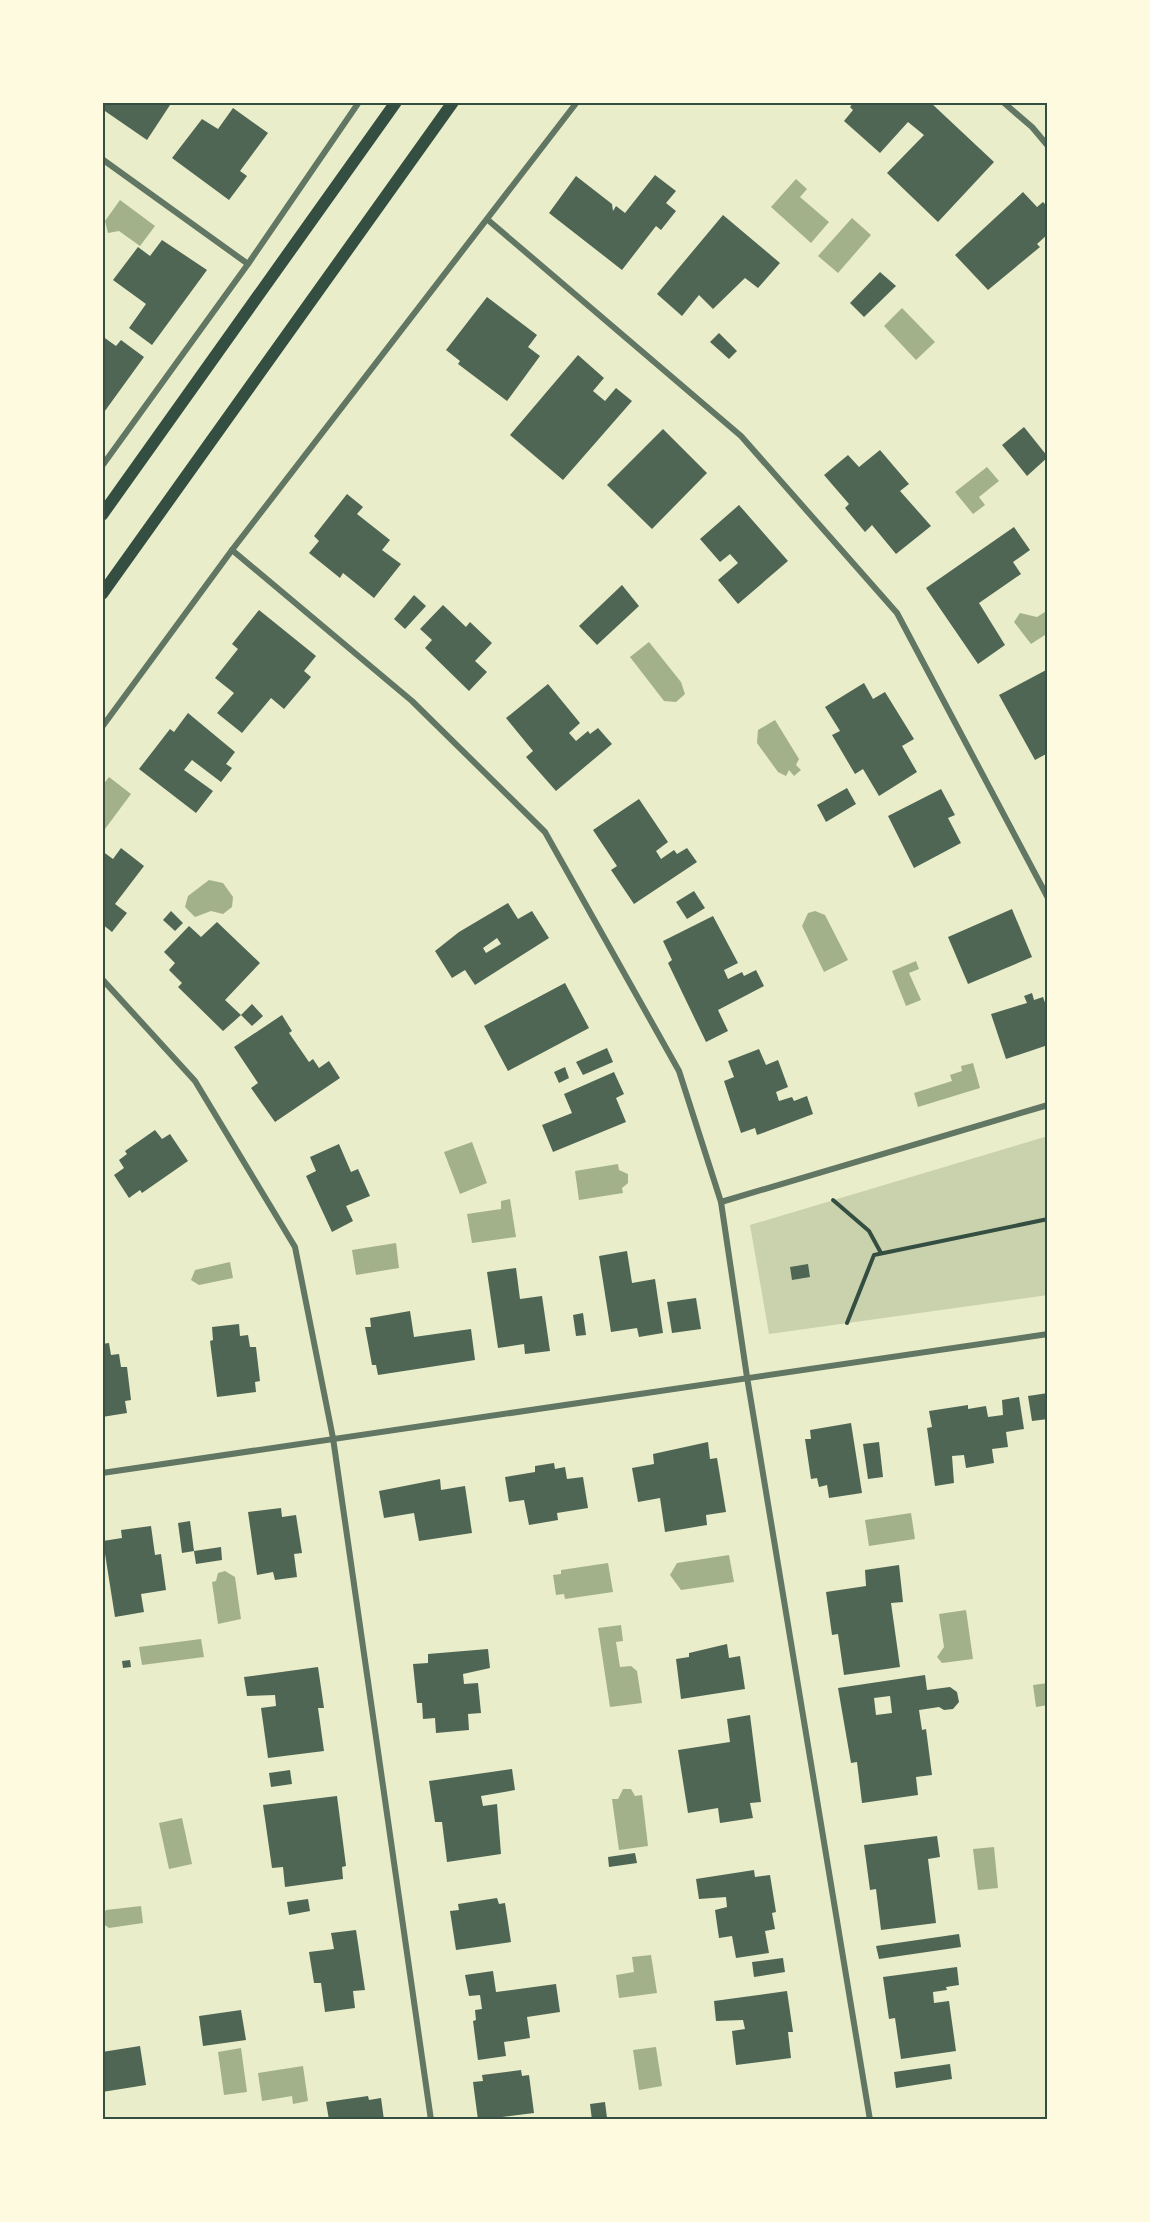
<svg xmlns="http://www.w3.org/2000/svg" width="1150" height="2222" font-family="'DejaVu Sans',sans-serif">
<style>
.green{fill:#cad2ad}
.water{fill:#a3b18a}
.building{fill:#4f6655;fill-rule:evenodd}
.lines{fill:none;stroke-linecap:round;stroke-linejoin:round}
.path{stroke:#344e41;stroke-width:4}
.minor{stroke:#617663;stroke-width:6}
.secondary{stroke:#344e41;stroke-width:12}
.neatline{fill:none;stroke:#344e41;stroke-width:2}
</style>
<rect width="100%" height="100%" fill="#e9edc9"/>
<path class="green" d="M1048,1136V1295L769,1334L750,1225Z"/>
<g class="water">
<path d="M796,179L807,189L800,197L829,222L811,243L771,207Z"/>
<path d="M120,200L155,226L140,246L119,231L108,233L105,221Z"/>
<path d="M852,218L871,235L838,273L818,256Z"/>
<path d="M902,308L935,342L916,360L884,326Z"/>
<path d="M987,467L999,481L979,497L985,505L973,514L955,492Z"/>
<path d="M1048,610V633L1031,644L1014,622L1020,613L1037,617Z"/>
<path d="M649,642L681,682L685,694L676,702L664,701L630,657Z"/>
<path d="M775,720L799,759L796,765L801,770L794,776L789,770L786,776L778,772L757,743L758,730Z"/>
<path d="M109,777L131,794L102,833V786Z"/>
<path d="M209,880L223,883L233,897L232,907L223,914L211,911L195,917L185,907L188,896Z"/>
<path d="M815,911L825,915L848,960L824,972L802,926L808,913Z"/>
<path d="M916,961L919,969L909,973L921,1000L906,1006L892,971Z"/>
<path d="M973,1063L980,1088L918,1107L914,1093L952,1081L950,1075L962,1071L961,1066Z"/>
<path d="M472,1142L487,1183L460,1194L444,1152Z"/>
<path d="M618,1164L619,1170L628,1174V1183L622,1188L623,1193L579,1200L575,1171Z"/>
<path d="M510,1199L516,1237L472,1243L467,1214L501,1209V1201Z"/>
<path d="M396,1243L399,1268L356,1275L352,1250Z"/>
<path d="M230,1262L233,1278L199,1285L191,1280L195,1270Z"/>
<path d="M911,1513L915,1539L869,1546L865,1520Z"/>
<path d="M729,1555L734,1582L681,1590L670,1575L677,1563Z"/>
<path d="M608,1563L613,1592L565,1599L564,1594L556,1595L553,1575L561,1574V1570Z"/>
<path d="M225,1571L235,1577L241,1619L218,1624L212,1582L216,1581L218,1573Z"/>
<path d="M966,1610L973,1659L942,1663L937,1657L944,1647L939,1614Z"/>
<path d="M621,1625L623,1641L616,1642L620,1667L631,1666L637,1671L642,1703L610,1707L598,1628Z"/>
<path d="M201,1639L204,1657L142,1665L139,1647Z"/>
<path d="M1048,1683V1705L1036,1707L1033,1685Z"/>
<path d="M623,1789H631L635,1796L642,1795L648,1846L619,1850L612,1799H618Z"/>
<path d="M182,1818L192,1864L169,1869L159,1823Z"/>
<path d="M994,1847L998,1888L978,1890L973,1849Z"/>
<path d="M141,1906L143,1923L109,1928L102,1923V1916L106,1910Z"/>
<path d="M651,1955L657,1993L619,1998L616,1975L634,1972L632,1957Z"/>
<path d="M656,2047L662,2086L639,2090L633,2050Z"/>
<path d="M241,2048L247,2092L224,2095L218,2052Z"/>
<path d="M303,2066L308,2101L293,2104L292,2096L262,2101L258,2073Z"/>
</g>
<g class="building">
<path d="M102,102H172L147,140L102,109Z"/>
<path d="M854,102H930L994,162L938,222L887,173L924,135L908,122L880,153L844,121L853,110L850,107Z"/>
<path d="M233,108L268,133L240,171L247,176L229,200L172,158L202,119L218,129Z"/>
<path d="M655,175L676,191L666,203L676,211L661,230L656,226L622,270L549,213L576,176L612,204L613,211L616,206L625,213Z"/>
<path d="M1023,192L1037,207L1043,202L1048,207V234L1037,244L1040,247L988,290L955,255Z"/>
<path d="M723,215L780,263L758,288L745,278L713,309L699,295L682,316L657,294Z"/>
<path d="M162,240L207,270L152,345L129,328L146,304L113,280L138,247L150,256Z"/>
<path d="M880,272L896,286L864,317L850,303Z"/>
<path d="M487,297L537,335L528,347L540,356L507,401L458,364L460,361L446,350Z"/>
<path d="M719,333L737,351L729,359L710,342Z"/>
<path d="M102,336L116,346L121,340L144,357L102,415Z"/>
<path d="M578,355L604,378L593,391L605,401L616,388L632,401L563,480L510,435Z"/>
<path d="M1024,427L1048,457L1027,476L1002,445Z"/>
<path d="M663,429L707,473L652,529L607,485Z"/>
<path d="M880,450L909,484L900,491L931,526L896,554L872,525L865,532L845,508L849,504L824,475L848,455L859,467Z"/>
<path d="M347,494L363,507L357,514L390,540L382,550L401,564L374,598L343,573L340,578L309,553L319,541L314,536Z"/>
<path d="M739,505L788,561L738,604L718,580L738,563L730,554L720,562L700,539Z"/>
<path d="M1014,527L1030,550L1013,562L1021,574L979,603L1005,645L978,664L926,588Z"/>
<path d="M622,585L639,606L597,645L579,626Z"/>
<path d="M414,595L426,606L405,629L394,619Z"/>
<path d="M443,605L466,627L470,622L492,643L475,661L487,672L469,691L425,648L432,640L420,629Z"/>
<path d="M259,610L316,656L304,671L311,677L284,709L271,698L242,733L217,713L234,693L215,678L238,649L232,644Z"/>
<path d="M1048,669V753L1035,760L999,695Z"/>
<path d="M864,683L873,699L885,692L914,739L902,746L917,772L879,796L863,769L855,774L832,735L840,731L825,707Z"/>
<path d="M548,684L580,723L569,733L576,741L588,731L590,734L598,728L612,744L556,791L526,757L533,751L506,718Z"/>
<path d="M188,713L235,752L226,764L232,768L221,782L192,760L184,770L213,791L196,813L139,769L170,729L174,732Z"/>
<path d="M847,788L856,804L826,822L817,805Z"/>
<path d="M941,789L955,815L948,818L961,843L914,868L888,816Z"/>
<path d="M639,799L668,842L656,851L661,859L674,850L677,854L687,848L697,862L634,904L611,870L617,866L593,830Z"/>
<path d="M121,848L144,866L115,904L127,913L112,932L102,924V851L113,859Z"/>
<path d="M694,891L705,908L687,919L676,902Z"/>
<path d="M508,903L518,919L532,911L549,938L475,985L465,970L452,978L435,951L459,932ZM497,938L501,944L486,953L483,948Z"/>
<path d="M1012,909L1032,957L968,984L948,937Z"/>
<path d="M171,911L183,923L175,931L163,920Z"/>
<path d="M713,916L738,963L724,970L728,979L742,972L744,976L756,970L764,986L718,1010L728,1031L706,1042L668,963L672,960L663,941Z"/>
<path d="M217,922L260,963L225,1000L241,1015L223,1031L178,987L182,983L169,970L175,963L164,952L189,926L201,937Z"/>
<path d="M565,983L589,1028L508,1071L484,1026Z"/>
<path d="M1032,993L1034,1000L1043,997L1048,1011V1045L1006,1059L991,1014L1027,1003L1024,996Z"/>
<path d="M252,1004L263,1016L252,1026L241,1015Z"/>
<path d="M282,1015L292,1031L289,1033L309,1062L313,1059L319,1068L329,1061L340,1078L275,1122L251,1088L258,1083L234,1047Z"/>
<path d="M607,1048L613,1062L583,1075L576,1062Z"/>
<path d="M759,1049L766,1065L778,1060L788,1087L776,1092L779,1101L792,1097L794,1101L807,1096L813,1114L757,1135L755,1128L741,1133L724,1081L734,1077L728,1061Z"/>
<path d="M565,1067L569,1078L559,1083L554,1072Z"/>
<path d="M614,1072L624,1094L616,1098L626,1122L553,1152L542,1125L572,1113L564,1094Z"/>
<path d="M155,1130L162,1139L170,1134L188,1161L142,1193L140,1190L129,1198L114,1175L124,1168L119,1160L127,1154L125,1151Z"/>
<path d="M339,1144L351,1172L358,1169L370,1196L346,1206L353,1221L332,1232L306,1176L316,1171L310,1157Z"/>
<path d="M627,1251L632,1283L655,1279L663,1333L639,1337L637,1328L611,1332L599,1256Z"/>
<path d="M808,1264L810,1277L792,1280L790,1267Z"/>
<path d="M516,1268L520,1299L542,1296L550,1351L525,1354L524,1344L498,1348L487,1272Z"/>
<path d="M696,1298L701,1329L672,1333L667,1302Z"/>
<path d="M410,1311L414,1337L471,1329L475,1360L378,1375L376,1365H372L365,1327H371L370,1318Z"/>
<path d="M583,1313L586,1335L576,1336L573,1315Z"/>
<path d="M239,1324L240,1336L248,1335L250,1347H256L260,1381L255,1382L256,1392L217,1397L210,1341L213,1340L212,1327Z"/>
<path d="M109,1343L111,1355L119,1354L121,1367H127L131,1400L125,1401L127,1413L102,1417V1344Z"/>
<path d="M1048,1393V1419L1032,1421L1028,1396Z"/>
<path d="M1019,1397L1024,1429L1006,1432L1008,1447L992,1449L994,1463L966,1468L964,1455L952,1456L954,1483L935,1486L927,1428L932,1427L929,1411L968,1405V1409L986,1406L988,1417L1003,1415L1002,1400Z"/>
<path d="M851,1423L862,1493L829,1498L827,1485L819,1487L817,1478L811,1479L805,1439H811L810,1430Z"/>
<path d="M708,1442L710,1459L717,1458L726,1512L706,1515L707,1525L665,1532L660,1498L638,1502L632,1468L654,1464L653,1454Z"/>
<path d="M879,1442L883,1477L868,1479L863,1444Z"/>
<path d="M554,1463L555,1469L565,1467L567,1479L583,1477L588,1508L557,1513L558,1520L529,1525L524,1500L509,1502L505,1477L535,1472V1466Z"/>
<path d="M440,1479L441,1490L465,1486L472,1533L419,1541L414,1513L384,1518L379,1491Z"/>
<path d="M281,1508L282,1517L296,1515L302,1553L294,1554L297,1577L275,1580L273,1572L257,1575L248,1512Z"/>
<path d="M190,1521L194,1551L182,1553L178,1523Z"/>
<path d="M151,1526L155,1555L161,1554L166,1590L141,1594L144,1612L115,1617L103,1541L122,1538L121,1530Z"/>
<path d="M221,1547L222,1560L196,1564L194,1551Z"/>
<path d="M899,1565L903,1602L891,1603L900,1667L844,1675L838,1634L832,1635L826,1592L866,1586L865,1570Z"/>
<path d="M727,1644L729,1658L740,1656L745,1689L681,1699L676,1659L689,1657V1653Z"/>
<path d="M488,1649L490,1668L463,1674L464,1684L478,1683L481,1713L468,1714L469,1730L436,1733L435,1718L423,1719L422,1703H417L413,1664L428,1663V1654Z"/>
<path d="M130,1660L131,1667L123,1668L122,1661Z"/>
<path d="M318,1667L324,1708H318L324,1751L268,1758L261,1708L276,1706L275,1695L247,1696L244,1677Z"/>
<path d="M925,1675L927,1690L950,1687L957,1692L959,1702L953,1709L944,1710L939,1707L919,1710L922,1730L926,1729L932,1775L916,1777L918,1795L862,1803L857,1762L851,1763L838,1688ZM890,1696L892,1713L876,1715L874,1698Z"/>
<path d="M750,1715L761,1802L750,1803L753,1818L720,1823L718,1808L688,1813L678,1750L730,1742L727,1719Z"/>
<path d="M512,1769L515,1790L481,1796L483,1806L497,1804L501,1854L447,1862L442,1822H435L429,1781Z"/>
<path d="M290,1770L292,1784L271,1787L269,1773Z"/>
<path d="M337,1796L346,1866L342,1867L343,1879L285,1887L283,1867L272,1868L263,1805Z"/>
<path d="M937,1836L940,1857L928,1859L936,1923L881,1930L876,1889L870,1890L864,1845Z"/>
<path d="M635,1853L637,1863L609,1867L608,1857Z"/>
<path d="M754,1870L755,1877L770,1875L776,1912L772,1913L775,1929L765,1931L769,1953L736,1958L732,1936L719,1938L715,1910L727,1907L726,1897L699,1899L696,1879Z"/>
<path d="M497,1898L499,1904L505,1903L511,1942L456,1950L450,1911L459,1910L458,1904Z"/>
<path d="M308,1899L310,1911L289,1915L287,1902Z"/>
<path d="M356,1930L365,1990L353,1991L355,2008L325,2012L321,1983H314L309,1952L334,1949L331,1933Z"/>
<path d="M959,1934L961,1947L879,1959L876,1946Z"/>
<path d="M783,1958L785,1972L754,1977L752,1962Z"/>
<path d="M957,1967L959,1985L946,1987L947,1990L933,1992L934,2003L949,2001L956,2051L901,2059L895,2018L889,2019L883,1977Z"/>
<path d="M493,1971L496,1992L556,1984L560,2012L527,2017L530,2038L504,2042L506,2056L478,2060L473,2021L476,2020L475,2010L482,2009L480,1995L469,1996L465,1975Z"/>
<path d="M787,1991L793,2032H788L791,2058L736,2065L732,2031L745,2029L743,2020L716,2021L714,2001Z"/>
<path d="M241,2010L246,2040L203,2046L199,2016Z"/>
<path d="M140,2046L146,2085L102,2092V2052Z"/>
<path d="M950,2064L952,2079L896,2088L894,2072Z"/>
<path d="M521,2070L522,2076L529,2075L534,2113L478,2120L473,2082L483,2081L482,2075Z"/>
<path d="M368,2096L369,2100L381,2098L384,2120H329L326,2102Z"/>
<path d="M605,2102L607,2118L592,2120L590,2104Z"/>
</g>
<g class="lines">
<g class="path">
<path d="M833,1200L869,1231L881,1253"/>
<path d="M847,1323L874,1255L1048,1219"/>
</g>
<g class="minor">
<path d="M1003,102L1032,127L1048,146"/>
<path d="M102,159L248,264"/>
<path d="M488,220L741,436L897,613L1048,898"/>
<path d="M102,466L248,264L359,102"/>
<path d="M232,550L412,701L545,832L679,1071L721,1202L747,1377L870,2120"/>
<path d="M102,727L232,550L577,102"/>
<path d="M102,979L195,1081L295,1247L333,1438L431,2120"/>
<path d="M721,1202L1048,1105"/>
<path d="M102,1473L1048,1334"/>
</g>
<g class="secondary">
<path d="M102,515L396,102"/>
<path d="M102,594L453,102"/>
</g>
</g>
<rect width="1150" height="2222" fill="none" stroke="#fefae0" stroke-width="207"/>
<rect x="104" y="104" width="942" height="2014" class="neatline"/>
</svg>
